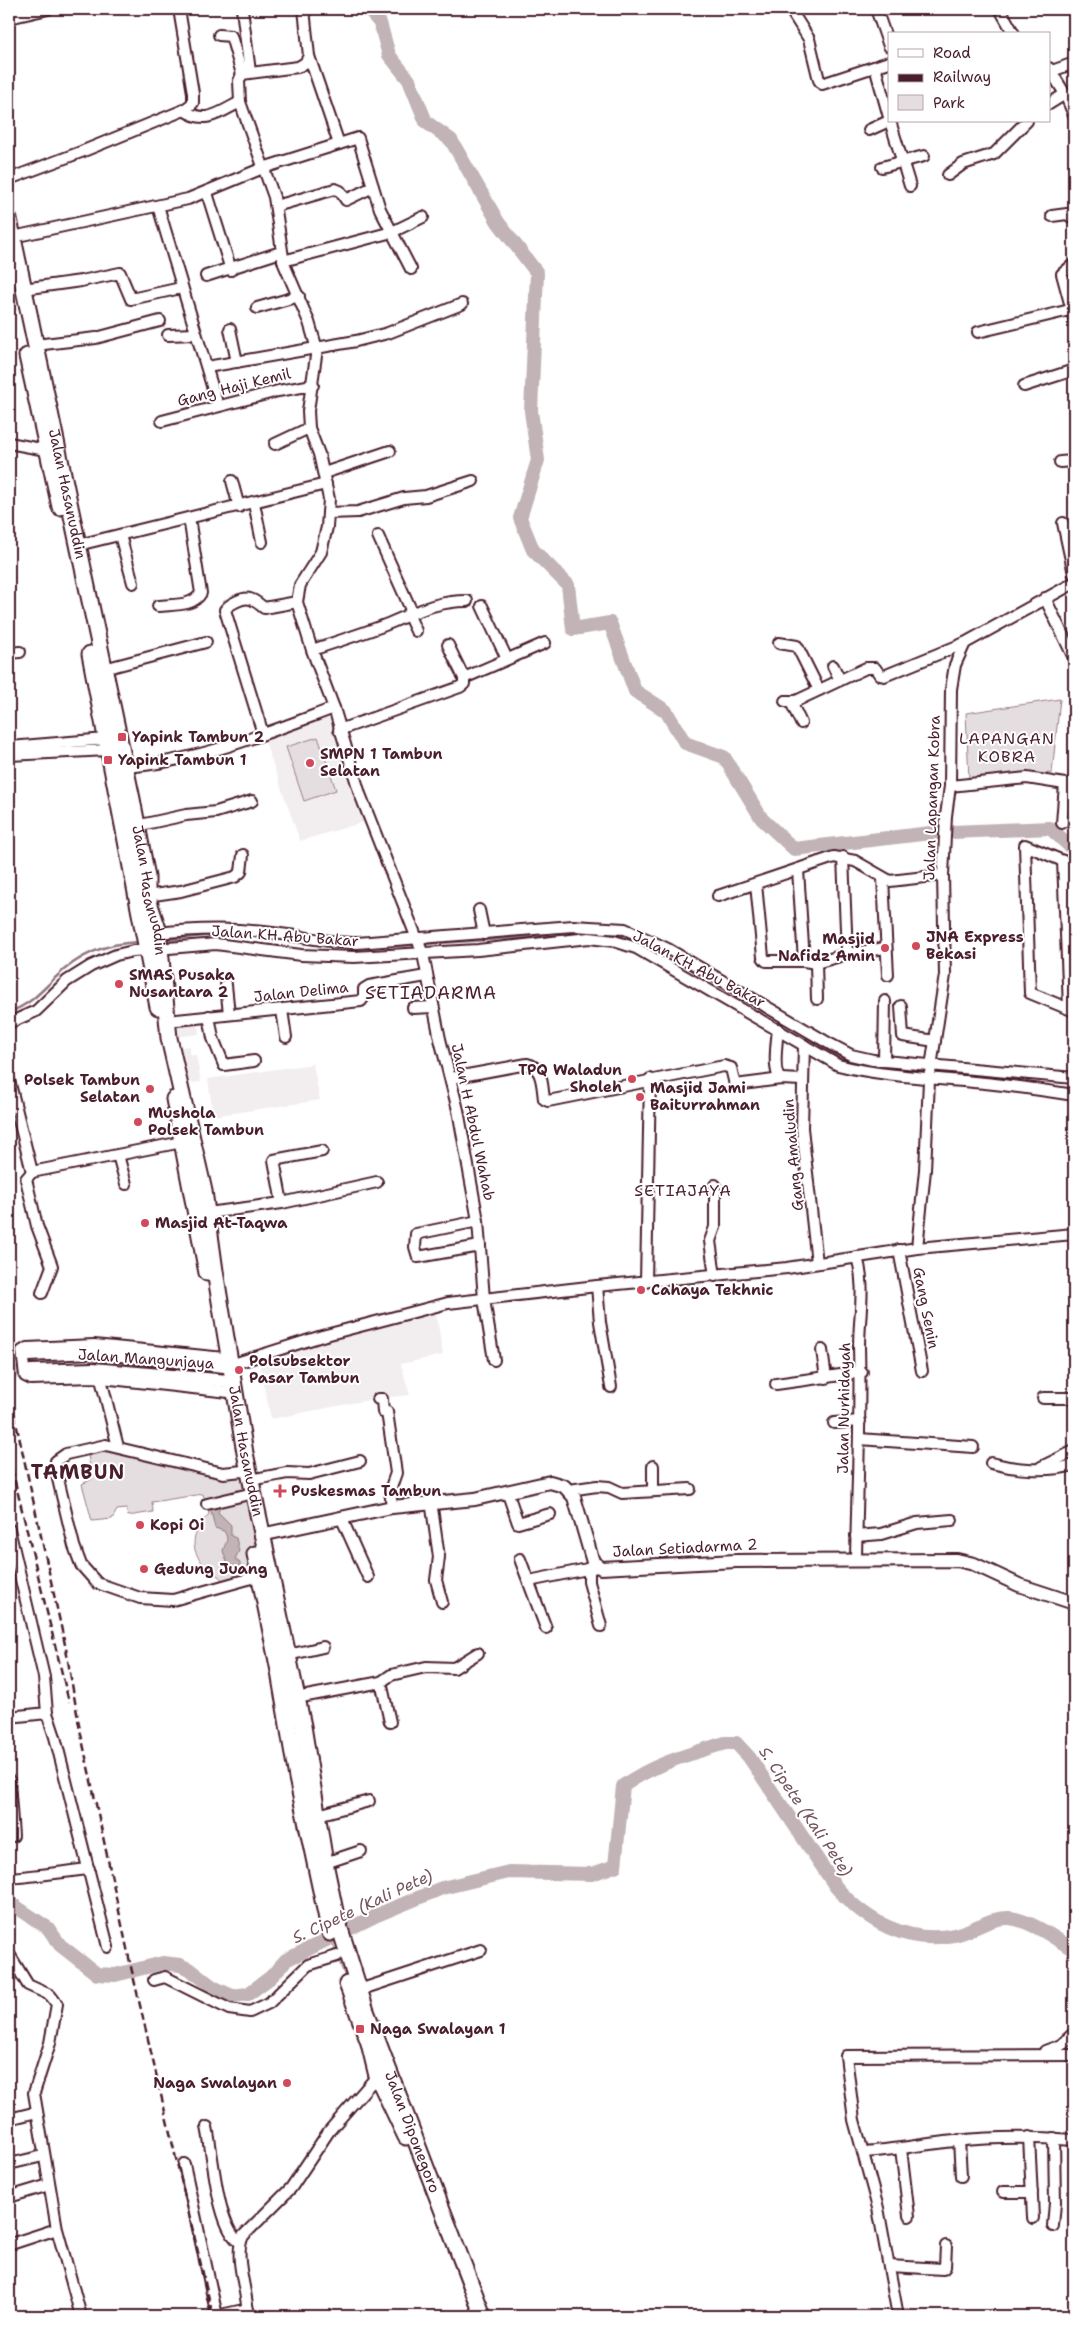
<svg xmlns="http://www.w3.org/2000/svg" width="1083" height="2325" font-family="'Shantell Sans',sans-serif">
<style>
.built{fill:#f2eeef}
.green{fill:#e5dee0;stroke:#987e86}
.water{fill:#c1b3b6;stroke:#91787e}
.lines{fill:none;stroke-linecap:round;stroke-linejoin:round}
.stream{stroke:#91787e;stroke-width:2.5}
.river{stroke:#c1b3b6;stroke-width:14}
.major-tunnel{stroke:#dbd2d5;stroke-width:12;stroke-dasharray:12 6;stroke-linecap:butt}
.minor-casing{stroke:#4a1f2b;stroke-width:14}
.major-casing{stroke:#4a1f2b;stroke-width:16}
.highway-casing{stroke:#4a1f2b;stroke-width:19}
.minor{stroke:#fff;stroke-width:10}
.major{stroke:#fff;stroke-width:12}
.highway{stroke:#fff;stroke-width:15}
.rail{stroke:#4a1f2b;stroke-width:2.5;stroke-dasharray:8 4;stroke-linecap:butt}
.poi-dot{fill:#d1495b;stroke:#fff;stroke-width:2}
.labels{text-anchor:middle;stroke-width:4;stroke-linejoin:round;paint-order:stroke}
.street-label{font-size:15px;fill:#4a1f2b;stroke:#fff}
.poi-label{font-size:15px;font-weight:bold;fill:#4a1f2b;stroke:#fff;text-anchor:start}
.neighbourhood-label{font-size:16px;letter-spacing:1px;fill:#4a1f2b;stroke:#fff}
.water-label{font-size:16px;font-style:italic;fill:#74535c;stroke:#fff}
.quarter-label{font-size:18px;letter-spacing:1px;fill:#4a1f2b;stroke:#fff}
.district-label{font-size:20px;font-weight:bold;letter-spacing:1px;fill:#4a1f2b;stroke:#fff}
</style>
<rect width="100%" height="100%" fill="#fff"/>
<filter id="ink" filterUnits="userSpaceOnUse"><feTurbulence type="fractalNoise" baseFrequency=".02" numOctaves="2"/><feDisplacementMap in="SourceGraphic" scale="10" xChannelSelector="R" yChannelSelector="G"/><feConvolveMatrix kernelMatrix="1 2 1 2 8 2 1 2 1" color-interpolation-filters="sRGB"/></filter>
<g filter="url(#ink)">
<g class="built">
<path d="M331,711L368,821L300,841L263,736Z"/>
<path d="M197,1018L199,1034L169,1038L167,1021Z"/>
<path d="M190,1046V1055H196L201,1082L181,1084L172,1048Z"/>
<path d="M313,1064L320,1100L213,1116L208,1079Z"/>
<path d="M435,1306L443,1355L401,1364L410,1395L373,1399L271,1419L258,1356Z"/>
</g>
<g class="green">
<path d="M1060,699L1052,773L969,780L966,713Z"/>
<path d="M318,737L336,790L304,801L286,747Z"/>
<path d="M200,1174L335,1909L483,2316H473L335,1951L326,1917L259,1576L226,1586C219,1573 216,1577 207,1568C187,1548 192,1533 209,1514L203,1494L152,1502L153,1512L128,1516L126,1509L117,1510L112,1519L92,1521L82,1484L92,1479L87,1448L93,1447L243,1471L224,1358L188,1175Z"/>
</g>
<path class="water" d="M213,1506L220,1508L218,1512L231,1525V1536L236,1538L239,1551L235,1559L240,1563V1566L235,1569L229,1568L223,1551C225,1542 230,1541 224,1531L215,1528L211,1511Z"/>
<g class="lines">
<g class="stream">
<path d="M597,934C643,935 694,970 733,993"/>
<path d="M167,940L212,935L263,937"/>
<path d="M288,940L345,947"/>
<path d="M422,944L582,934"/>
<path d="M377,946L417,945"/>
<path d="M761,1009L843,1059L863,1066"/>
<path d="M9,1012C29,1005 40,993 55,978C79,954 106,943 139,942"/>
<path d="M874,1067L925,1071"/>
</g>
<g class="river">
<path d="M368,9L380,23L389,55L409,80L426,122L451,140L498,222L537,273L531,411L538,460L520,518L533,550L568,585L573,629L610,623L635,691L666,711L685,743L724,757L762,819L794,849L939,832"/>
<path d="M952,832L1050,828L1074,850"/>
<path d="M9,1902L48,1928L60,1945L97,1974L115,1975L163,1963L180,1965L191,1970L213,1987L232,1996L248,1994L271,1977L286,1960L377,1915L442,1888L509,1872L592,1874L615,1866L623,1786C653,1764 690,1754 725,1743H736L749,1757L836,1887C865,1921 909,1945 954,1935C973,1932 989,1917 1009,1918C1031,1920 1056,1939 1074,1950"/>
</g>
<g class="major-tunnel">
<path d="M9,1356L28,1355"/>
<path d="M9,1373L31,1371"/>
</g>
<defs>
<g id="minor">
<path d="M179,9L193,93V103L184,110"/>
<path d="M242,9L250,72"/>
<path d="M304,9L309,56L305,63L298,67L242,74L239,81L240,102L274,197L284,264L309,322L317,349L308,411L309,428L319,454L329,499L327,527L321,552L300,585L297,602L312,650L334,708L360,794L423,954L440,1039L458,1110L478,1221L484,1299L494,1360"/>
<path d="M790,9L809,39L819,80L822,84L889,62"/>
<path d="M876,9L889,46"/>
<path d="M1000,9L1014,34"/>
<path d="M9,18L48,9"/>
<path d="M219,35L231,36L242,74"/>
<path d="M309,56L339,144"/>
<path d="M875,67L889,117"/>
<path d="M1049,68L1065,94L1074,115"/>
<path d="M1052,71L1074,63"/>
<path d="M1049,104L1065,94"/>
<path d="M890,121L910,186"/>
<path d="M869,130L889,121"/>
<path d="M882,167L924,156"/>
<path d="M948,175L963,164L994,154L1027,121"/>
<path d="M9,179L81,152L184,110C205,125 219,113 240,102"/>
<path d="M207,193L231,270"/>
<path d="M158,206L218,406"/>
<path d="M276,206L335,189L340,191L346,200L373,187"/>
<path d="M1052,216L1067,214L1074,219"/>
<path d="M13,237L188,199L263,168L358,138L380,209L411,269"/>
<path d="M283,261L392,232L423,217"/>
<path d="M1074,264L1062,274L1074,318"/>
<path d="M206,276L281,252"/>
<path d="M23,289L81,281L120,273L131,299L181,288"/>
<path d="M257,308L299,296"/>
<path d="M230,329L237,362"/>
<path d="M978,332L1070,310"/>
<path d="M168,335L195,334"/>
<path d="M35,345L96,338L160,321"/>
<path d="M207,367L356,341L388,333L462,304"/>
<path d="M1024,386L1074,370"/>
<path d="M162,421L278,391L313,385"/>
<path d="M9,443L46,450"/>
<path d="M275,444L309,428"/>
<path d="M1060,462L1074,461"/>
<path d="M324,473L390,451"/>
<path d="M232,481L239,507"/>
<path d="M254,503L262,542"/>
<path d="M328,513L358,512L404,498L426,496L473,481"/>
<path d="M1063,523L1074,574"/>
<path d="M120,535L133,583"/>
<path d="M378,536L412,612"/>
<path d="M78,545L326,484"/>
<path d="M1045,598L1074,658"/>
<path d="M158,606C173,604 193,607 201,593L189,518"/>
<path d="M482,606L507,659"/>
<path d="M408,614L416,631"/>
<path d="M779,643L797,646L819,690"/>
<path d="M312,650C336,642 361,634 385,625C415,613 434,601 467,601"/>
<path d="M9,653L20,652"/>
<path d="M833,666L840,680"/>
<path d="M104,669L206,642"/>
<path d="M464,678L545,643"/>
<path d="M785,701H796L866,668H875L880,675L884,676L965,643"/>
<path d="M791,702L801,723"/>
<path d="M339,730L460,687L464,684V678L448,645"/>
<path d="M263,734L225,610C229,604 243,597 250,599C255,600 260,605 264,608L297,602"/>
<path d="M10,747L106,739"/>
<path d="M9,755L108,750"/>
<path d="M125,767C197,762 267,733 334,708"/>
<path d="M950,786L1027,778L1065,784L1074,783"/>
<path d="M1062,823L1065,784"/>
<path d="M136,826L186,815L216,812L252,801"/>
<path d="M843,857L847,954"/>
<path d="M1063,861L1069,1008"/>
<path d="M798,870L804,961"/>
<path d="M1074,870L1063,861L1025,845L1030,993L1074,1011"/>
<path d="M883,878L888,975"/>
<path d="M756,884L763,957L766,961H804L816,963L847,954L885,948"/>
<path d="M147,896L181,891L235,877L241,872L243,855"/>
<path d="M718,896L834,857L855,861L890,881L943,875"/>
<path d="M479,910L484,934"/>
<path d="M158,933C199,928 239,928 281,934C307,937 331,943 357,943L573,926L625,929L668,949L830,1044L851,1055L873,1060L1074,1078"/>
<path d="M816,963L817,999"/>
<path d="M226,985L229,1014"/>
<path d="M901,1006L903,1036L935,1041"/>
<path d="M413,1008L433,1007"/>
<path d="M282,1010L286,1037"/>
<path d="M209,1016L213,1038L224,1065L254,1061"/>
<path d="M167,1021L361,1001L364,997V989L369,986L426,976"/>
<path d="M9,1023L36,1011L67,981L91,966L116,955L133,951L216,944L301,955L354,957L478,950L589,938L614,941L636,948L838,1065C889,1078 942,1078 994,1084C1021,1087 1048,1091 1074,1095"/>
<path d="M778,1029C777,1040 772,1073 781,1079"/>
<path d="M804,1045L802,1128L817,1263"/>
<path d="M884,1061L885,1001"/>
<path d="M451,1078L527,1064C543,1067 542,1086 544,1099L548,1101L724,1066L731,1068L735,1085L781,1079L802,1080"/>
<path d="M9,1080L32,1172L182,1142"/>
<path d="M118,1155L126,1184"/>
<path d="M32,1172L26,1179L37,1226L52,1266L42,1293"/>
<path d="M715,1185V1227L710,1241L715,1276"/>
<path d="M282,1203L274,1160L322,1151"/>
<path d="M208,1213L282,1203L377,1182"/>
<path d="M478,1221L416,1234L415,1247L418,1257L480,1246"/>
<path d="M917,1248L925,1170L929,1080L945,975L943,875L946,816L950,786L951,689L955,665L965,643L1074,583"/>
<path d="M899,1250L922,1371"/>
<path d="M646,1282L650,1079"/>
<path d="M597,1286L600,1322L611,1387"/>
<path d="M822,1350L826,1378"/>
<path d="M224,1358L94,1345L27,1348L22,1351L25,1376L31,1379L93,1377L229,1392"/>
<path d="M230,1365L322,1336L448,1303L597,1286L787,1268L917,1248L1074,1234"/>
<path d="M101,1379L118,1447"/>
<path d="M776,1384L862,1372"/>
<path d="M1043,1398H1074"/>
<path d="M378,1399H382L383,1412H387L396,1473L390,1490L392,1507"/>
<path d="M834,1423L860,1421"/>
<path d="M859,1439L973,1447"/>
<path d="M991,1463C1017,1470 1048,1472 1074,1465"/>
<path d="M653,1466V1490"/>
<path d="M1041,1467L1074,1451"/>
<path d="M243,1471L223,1473L106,1445L66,1454L56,1461L58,1479L74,1546L81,1565L97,1583L140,1598L173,1600L259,1576"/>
<path d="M250,1480L287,1473L309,1474L360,1461"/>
<path d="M569,1490L597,1486L609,1487L622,1493L690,1489"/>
<path d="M507,1491L518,1523L550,1514"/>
<path d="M431,1501L439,1557L436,1580L442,1602"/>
<path d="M207,1504L245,1495"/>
<path d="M341,1517L368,1577"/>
<path d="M9,1529L44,1677L47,1713L9,1717"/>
<path d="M856,1536L881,1534L917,1523L952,1520"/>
<path d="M520,1559L546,1628"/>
<path d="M856,1560C857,1489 861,1418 859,1347C859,1316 866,1286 857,1257"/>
<path d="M589,1568V1582L601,1626"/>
<path d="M529,1581L597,1567"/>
<path d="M288,1655L323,1647"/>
<path d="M381,1682L390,1722"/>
<path d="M296,1698L381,1682L391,1675L426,1667L454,1668L478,1653"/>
<path d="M47,1713L55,1737L108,1947"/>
<path d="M9,1780L13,1836"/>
<path d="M318,1815L369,1801"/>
<path d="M325,1863L361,1851"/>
<path d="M9,1878C36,1876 62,1872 89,1869"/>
<path d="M9,1954L28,1985L50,1995L57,2004L50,2043L34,2093L57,2229L81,2316"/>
<path d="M154,1980L165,1977L229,2009L250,2012L269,2003L308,1965L337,1956"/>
<path d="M359,1990L481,1950"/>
<path d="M1045,2051L1061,2045L1074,2033"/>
<path d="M9,2119L37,2112"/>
<path d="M207,2127C213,2153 217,2229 240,2242"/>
<path d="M1029,2137L1033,2218"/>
<path d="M959,2140L961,2176"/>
<path d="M901,2149L909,2216"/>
<path d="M863,2152C894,2150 924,2144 955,2141C994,2137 1035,2137 1074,2140"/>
<path d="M9,2164L43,2156"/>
<path d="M184,2164L217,2316"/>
<path d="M1003,2192H1032"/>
<path d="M9,2197L49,2185"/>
<path d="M1053,2226L1055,2203L1054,2138"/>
<path d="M14,2243L57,2229"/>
<path d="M889,2266L943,2269L945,2267L946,2246"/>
<path d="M216,2316L248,2309"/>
<path d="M248,2316C248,2292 233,2257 243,2236L291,2188L329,2131L377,2076L382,2074"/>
<path d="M898,2316L878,2208L854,2120L846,2056L1074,2055"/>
</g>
<g id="major">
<path d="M28,1355L92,1352L224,1366"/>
<path d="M31,1371L93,1369L228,1381"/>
<path d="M261,1535L392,1507L475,1499L550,1482L564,1486L574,1497L593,1562L601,1568L736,1561L957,1560L974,1564L1019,1585L1074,1603"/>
</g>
<g id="highway">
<path id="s1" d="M9,219L132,799L147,877V896L158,929L169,1038L204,1191L215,1271L245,1453L303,1726L325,1863L336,1916L366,2011L483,2316"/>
<path d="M27,356L60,507"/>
<path d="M90,654L158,1007"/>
<path d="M174,1099L207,1273"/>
<path d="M255,1554L278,1666L297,1778L330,1933"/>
<path d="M347,1984L369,2043L377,2076L406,2137"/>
</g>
</defs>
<use href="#minor" class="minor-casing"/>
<use href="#major" class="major-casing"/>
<use href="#highway" class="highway-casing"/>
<use href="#minor" class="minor"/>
<use href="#major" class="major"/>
<use href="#highway" class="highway"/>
<g class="rail">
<path d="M9,1391L66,1649L79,1725L131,1967L213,2316"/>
<path d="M9,1457L69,1702"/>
</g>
</g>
</g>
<g class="poi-dot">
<rect x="117" y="732" width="10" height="10" rx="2.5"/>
<rect x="103" y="755" width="10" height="10" rx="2.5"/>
<circle cx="310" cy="763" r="5"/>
<circle cx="916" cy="946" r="5"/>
<circle cx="885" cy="948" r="5"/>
<circle cx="119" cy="984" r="5"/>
<circle cx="632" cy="1079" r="5"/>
<circle cx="150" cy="1089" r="5"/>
<circle cx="640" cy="1097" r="5"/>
<circle cx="138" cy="1122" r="5"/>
<circle cx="145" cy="1223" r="5"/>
<circle cx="641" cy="1290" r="5"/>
<circle cx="239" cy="1370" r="5"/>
<path d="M277.5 1483.5h5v5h5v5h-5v5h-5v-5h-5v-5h5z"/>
<circle cx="140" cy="1525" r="5"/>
<circle cx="144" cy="1569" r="5"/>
<rect x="355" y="2024" width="10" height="10" rx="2.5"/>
<circle cx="287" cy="2083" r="5"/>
</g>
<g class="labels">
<g class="street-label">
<text transform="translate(234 387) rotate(-14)" y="5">Gang Haji Kemil</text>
<text dy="5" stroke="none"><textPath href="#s1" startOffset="281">Jalan Hasanuddin</textPath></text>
<text transform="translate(932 798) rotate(-88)" y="5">Jalan Lapangan Kobra</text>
<text dy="5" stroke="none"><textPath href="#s1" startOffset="686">Jalan Hasanuddin</textPath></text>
<text transform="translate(285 936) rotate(4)" y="5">Jalan KH Abu Bakar</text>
<text transform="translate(699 969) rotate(28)" y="5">Jalan KH Abu Bakar</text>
<text transform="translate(301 992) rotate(-6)" y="5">Jalan Delima</text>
<text transform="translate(473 1122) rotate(78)" y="5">Jalan H Abdul Wahab</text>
<text transform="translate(793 1155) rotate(-95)" y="5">Gang Amaludin</text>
<text transform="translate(926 1308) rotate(79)" y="5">Gang Senin</text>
<text transform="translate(146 1359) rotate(4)" y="5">Jalan Mangunjaya</text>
<text transform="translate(844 1408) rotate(-89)" y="5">Jalan Nurhidayah</text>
<text dy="5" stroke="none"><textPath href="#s1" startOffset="1256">Jalan Hasanuddin</textPath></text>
<text transform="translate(685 1548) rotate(-3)" y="5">Jalan Setiadarma 2</text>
<text dy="5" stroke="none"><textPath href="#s1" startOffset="1959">Jalan Diponegoro</textPath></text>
</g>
<g class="poi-label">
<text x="132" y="742">Yapink Tambun 2</text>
<text x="320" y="759">SMPN 1 Tambun<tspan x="320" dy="17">Selatan</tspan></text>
<text x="118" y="765">Yapink Tambun 1</text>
<text x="926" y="942">JNA Express<tspan x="926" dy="17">Bekasi</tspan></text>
<text x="875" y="944" text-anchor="end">Masjid<tspan x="875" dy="17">Nafidz Amin</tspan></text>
<text x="129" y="980">SMAS Pusaka<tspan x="129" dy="17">Nusantara 2</tspan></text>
<text x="622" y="1075" text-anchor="end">TPQ Waladun<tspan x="622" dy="17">Sholeh</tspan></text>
<text x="140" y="1085" text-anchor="end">Polsek Tambun<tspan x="140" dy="17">Selatan</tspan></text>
<text x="650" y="1093">Masjid Jami<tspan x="650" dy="17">Baiturrahman</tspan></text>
<text x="148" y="1118">Mushola<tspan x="148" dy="17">Polsek Tambun</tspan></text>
<text x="155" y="1228">Masjid At-Taqwa</text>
<text x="651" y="1295">Cahaya Tekhnic</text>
<text x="249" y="1366">Polsubsektor<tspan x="249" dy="17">Pasar Tambun</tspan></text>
<text x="291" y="1496">Puskesmas Tambun</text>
<text x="150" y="1530">Kopi Oi</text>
<text x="154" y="1574">Gedung Juang</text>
<text x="370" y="2034">Naga Swalayan 1</text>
<text x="277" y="2088" text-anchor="end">Naga Swalayan</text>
</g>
<g class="neighbourhood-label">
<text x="1007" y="744">LAPANGAN<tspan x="1007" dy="18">KOBRA</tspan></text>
<text x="683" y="1196">SETIAJAYA</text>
</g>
<g class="water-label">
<text transform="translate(806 1811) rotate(56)" y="6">S. Cipete (Kali Pete)</text>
<text transform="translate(362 1906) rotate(-25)" y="6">S. Cipete (Kali Pete)</text>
</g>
<g class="quarter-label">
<text x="431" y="999">SETIADARMA</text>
</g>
<g class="district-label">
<text x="78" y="1479">TAMBUN</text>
</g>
</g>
<rect width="1083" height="2325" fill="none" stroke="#fff" stroke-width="30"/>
<rect x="15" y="15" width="1053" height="2295" fill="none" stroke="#4a1f2b" stroke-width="2" filter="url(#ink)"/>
<rect x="888" y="32" width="162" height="90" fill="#ffffff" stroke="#b7a5aa"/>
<rect x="898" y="49" width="25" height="8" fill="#ffffff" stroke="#b7a5aa"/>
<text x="933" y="58" font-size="15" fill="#4a1f2b">Road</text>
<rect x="898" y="74" width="25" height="8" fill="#4a1f2b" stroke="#b7a5aa"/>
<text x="933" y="82" font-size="15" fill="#4a1f2b">Railway</text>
<rect x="898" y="95" width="25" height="15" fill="#e5dee0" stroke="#b7a5aa"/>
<text x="933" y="108" font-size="15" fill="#4a1f2b">Park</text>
</svg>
